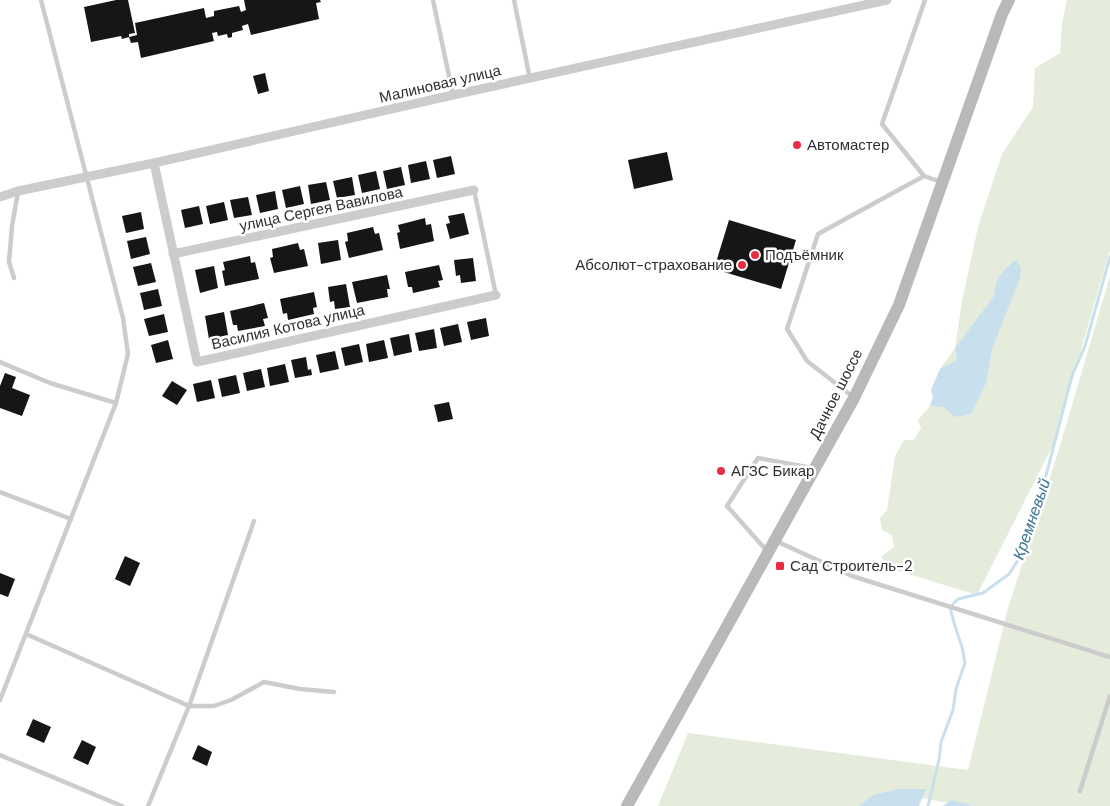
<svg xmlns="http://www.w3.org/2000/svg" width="1110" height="806" font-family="'DM Sans',sans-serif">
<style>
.green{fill:#e6ecdc}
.water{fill:#c8e0ed}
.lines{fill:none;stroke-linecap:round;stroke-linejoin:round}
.stream{stroke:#c8e0ed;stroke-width:3}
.building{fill:#161616}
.service{stroke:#ccc;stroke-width:4.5}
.minor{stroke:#ccc;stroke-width:9}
.secondary{stroke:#b9b9b9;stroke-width:12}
.poi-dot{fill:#e82e43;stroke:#fff;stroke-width:2}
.labels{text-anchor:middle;stroke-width:5;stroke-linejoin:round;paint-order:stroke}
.street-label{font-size:15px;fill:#2f2f2f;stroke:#fff}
.poi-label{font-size:15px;fill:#2f2f2f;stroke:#fff;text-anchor:start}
.water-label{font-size:16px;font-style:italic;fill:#3b7493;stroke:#fff}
</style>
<rect width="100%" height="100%" fill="#fff"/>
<g class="green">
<path d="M1067,0H1110V250L1054,443L977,595L889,568L881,557L894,547L892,535L882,530L880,518L887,510L895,456L904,440H914L921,428L918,420L930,406L933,397L931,390L940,369L955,348L962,301L978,227L1002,154L1033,107L1035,68L1060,53L1062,23Z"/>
<path d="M1110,276V806H962L898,793L886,806H658L688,733L968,770L1008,608L1059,449Z"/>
</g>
<g class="water">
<path d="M1016,260L1021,268L1020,278L992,349L986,383L971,414L955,417L943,407L930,406L933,397L931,390L940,369L957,360L955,348L994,296C994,280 1003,269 1016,260Z"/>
<path d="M898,789H926L919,806H859L873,795Z"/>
<path d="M951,800L969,804L970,806H943Z"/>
</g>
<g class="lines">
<path class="stream" d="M928,806L939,760L941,742L953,710L956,689L965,663L962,647L954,623L950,607L958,599L983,593L1009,574L1018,560L1044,483L1072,376L1085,346L1110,257"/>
</g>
<g class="building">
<path d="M116,0H128L135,33L129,34V37L122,39L121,36L91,42L84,7Z"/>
<path d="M244,0H320L321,2L316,3L319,19L251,35L248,24L242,26L243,30L232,33V37L228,38L227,34L218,36L217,32L212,33L214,41L141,58L138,42L131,43L129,37L137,35L135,23L204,8L206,18L214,16V11L239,6L241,12L246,10Z"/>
<path d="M265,73L269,91L258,94L253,76Z"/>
<path d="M667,152L673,180L634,189L628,160Z"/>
<path d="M451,156L455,174L437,178L433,160Z"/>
<path d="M426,161L430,179L411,183L408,165Z"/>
<path d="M401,167L405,185L387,189L383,171Z"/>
<path d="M376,171L380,189L362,193L358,175Z"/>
<path d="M352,177L355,195L337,198L333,181Z"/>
<path d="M326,182L330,200L311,204L308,185Z"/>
<path d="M300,186L304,204L286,208L282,190Z"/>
<path d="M275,191L278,209L260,213L256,195Z"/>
<path d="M248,197L252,215L234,218L230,200Z"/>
<path d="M224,202L228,220L210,224L206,206Z"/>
<path d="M199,206L203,224L185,228L181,210Z"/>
<path d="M141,212L144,229L126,233L122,216Z"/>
<path d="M464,213L469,234L450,239L446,224L450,223L448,216Z"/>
<path d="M425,218L426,225L431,224L434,241L400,249L397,233L400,232L398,225Z"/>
<path d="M729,220L796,240L781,289L714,269Z"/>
<path d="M373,227L375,234L379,233L383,250L349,258L345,242L348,241L347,233Z"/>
<path d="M146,237L150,254L131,259L127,241Z"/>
<path d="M338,240L341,260L321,264L318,243Z"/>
<path d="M298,243L300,250L304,249L308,266L274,273L270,258L273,257L272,249Z"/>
<path d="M250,256L251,263L255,262L259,279L225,286L222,271L225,270L223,262Z"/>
<path d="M473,258L476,281L461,283L460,275L456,276L454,260Z"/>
<path d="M151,263L156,282L138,286L133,267Z"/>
<path d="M439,265L443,280L438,281L440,287L413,293L412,287H408L405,272Z"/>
<path d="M214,266L218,288L200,293L195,270Z"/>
<path d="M387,275L390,289H387L388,297L357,303L352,282Z"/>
<path d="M346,284L350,307L335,309L334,301L330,302L328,287Z"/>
<path d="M158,289L162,306L144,310L140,293Z"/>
<path d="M314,292L317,307L313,308L314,314L288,320L287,313L283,314L280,299Z"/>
<path d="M264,303L268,318L263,319L265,326L238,331L237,325H233L230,311Z"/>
<path d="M224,312L228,335L209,339L205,316Z"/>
<path d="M164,314L168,332L149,336L144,319Z"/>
<path d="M486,318L489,336L471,340L467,322Z"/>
<path d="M458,324L462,342L444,346L440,328Z"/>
<path d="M434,329L437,348L419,351L415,333Z"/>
<path d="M409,334L412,352L394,356L390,338Z"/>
<path d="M168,340L173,359L156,363L151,345Z"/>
<path d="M384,340L388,358L369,362L366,344Z"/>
<path d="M359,344L363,362L345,366L341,348Z"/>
<path d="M335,351L339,369L320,373L316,355Z"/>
<path d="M306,357L308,370L311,369L312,375L295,378L291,360Z"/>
<path d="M285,364L289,382L270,386L267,368Z"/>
<path d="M261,369L265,387L247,391L243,373Z"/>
<path d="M5,373L16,377L12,388L30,395L22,416L0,408V386Z"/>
<path d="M236,375L240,393L222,397L218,379Z"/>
<path d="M211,380L215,398L197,402L193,384Z"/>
<path d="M172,381L187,390L177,405L162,396Z"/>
<path d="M449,402L453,419L438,422L434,405Z"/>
<path d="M125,556L140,563L130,586L115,579Z"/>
<path d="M0,573L15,579L8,597L0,594Z"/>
<path d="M33,719L51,727L44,743L26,735Z"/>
<path d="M82,740L96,747L88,765L73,758Z"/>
<path d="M198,745L212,752L207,766L192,759Z"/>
</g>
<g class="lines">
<g class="service">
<path d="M433,0L453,95"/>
<path d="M514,0L530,79"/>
<path d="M925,0L882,124L924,176L941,182"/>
<path d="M474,190L496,295"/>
<path d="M14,278L9,262L12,226L18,192"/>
<path d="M0,362L50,383L116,403"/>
<path d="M852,396L807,361L787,329L818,234L924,176"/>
<path d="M0,492L71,519"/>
<path d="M776,541L852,576L1110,657"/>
<path d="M767,551L727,506L758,458L812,468"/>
<path d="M26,634L189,706H214L231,700L264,682L300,689L334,692"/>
<path d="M0,700L116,403L128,354L123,318L41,0"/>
<path d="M0,755L122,806"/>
<path d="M1080,791L1110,696"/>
<path d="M148,806L189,706L254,521"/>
</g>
<g class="minor">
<path d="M154,163L197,362L496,295"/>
<path d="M0,197L18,191L154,163L453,95L887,0"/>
<path d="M173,254L474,190"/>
</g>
<path class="secondary" d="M627,806L854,398L899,305L1002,14L1009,0"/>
</g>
<g class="poi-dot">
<circle cx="797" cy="145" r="5"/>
<circle cx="755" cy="255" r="5"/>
<circle cx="742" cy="265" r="5"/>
<circle cx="721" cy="471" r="5"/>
<rect x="775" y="561" width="10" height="10" rx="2.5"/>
</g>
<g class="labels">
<g class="street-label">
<text transform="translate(440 84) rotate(-13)" y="5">Малиновая улица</text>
<text transform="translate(321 209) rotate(-12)" y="5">улица Сергея Вавилова</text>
<text transform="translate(288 327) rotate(-13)" y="5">Василия Котова улица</text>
<text transform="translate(836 394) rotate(-63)" y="5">Дачное шоссе</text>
</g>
<g class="poi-label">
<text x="807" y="150">Автомастер</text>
<text x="765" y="260">Подъёмник</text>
<text x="732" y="270" text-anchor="end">Абсолют-страхование</text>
<text x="731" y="476">АГЗС Бикар</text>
<text x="790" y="571">Сад Строитель-2</text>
</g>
<g class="water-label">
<text transform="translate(1031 519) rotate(-71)" y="6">Кремневый</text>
</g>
</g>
</svg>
